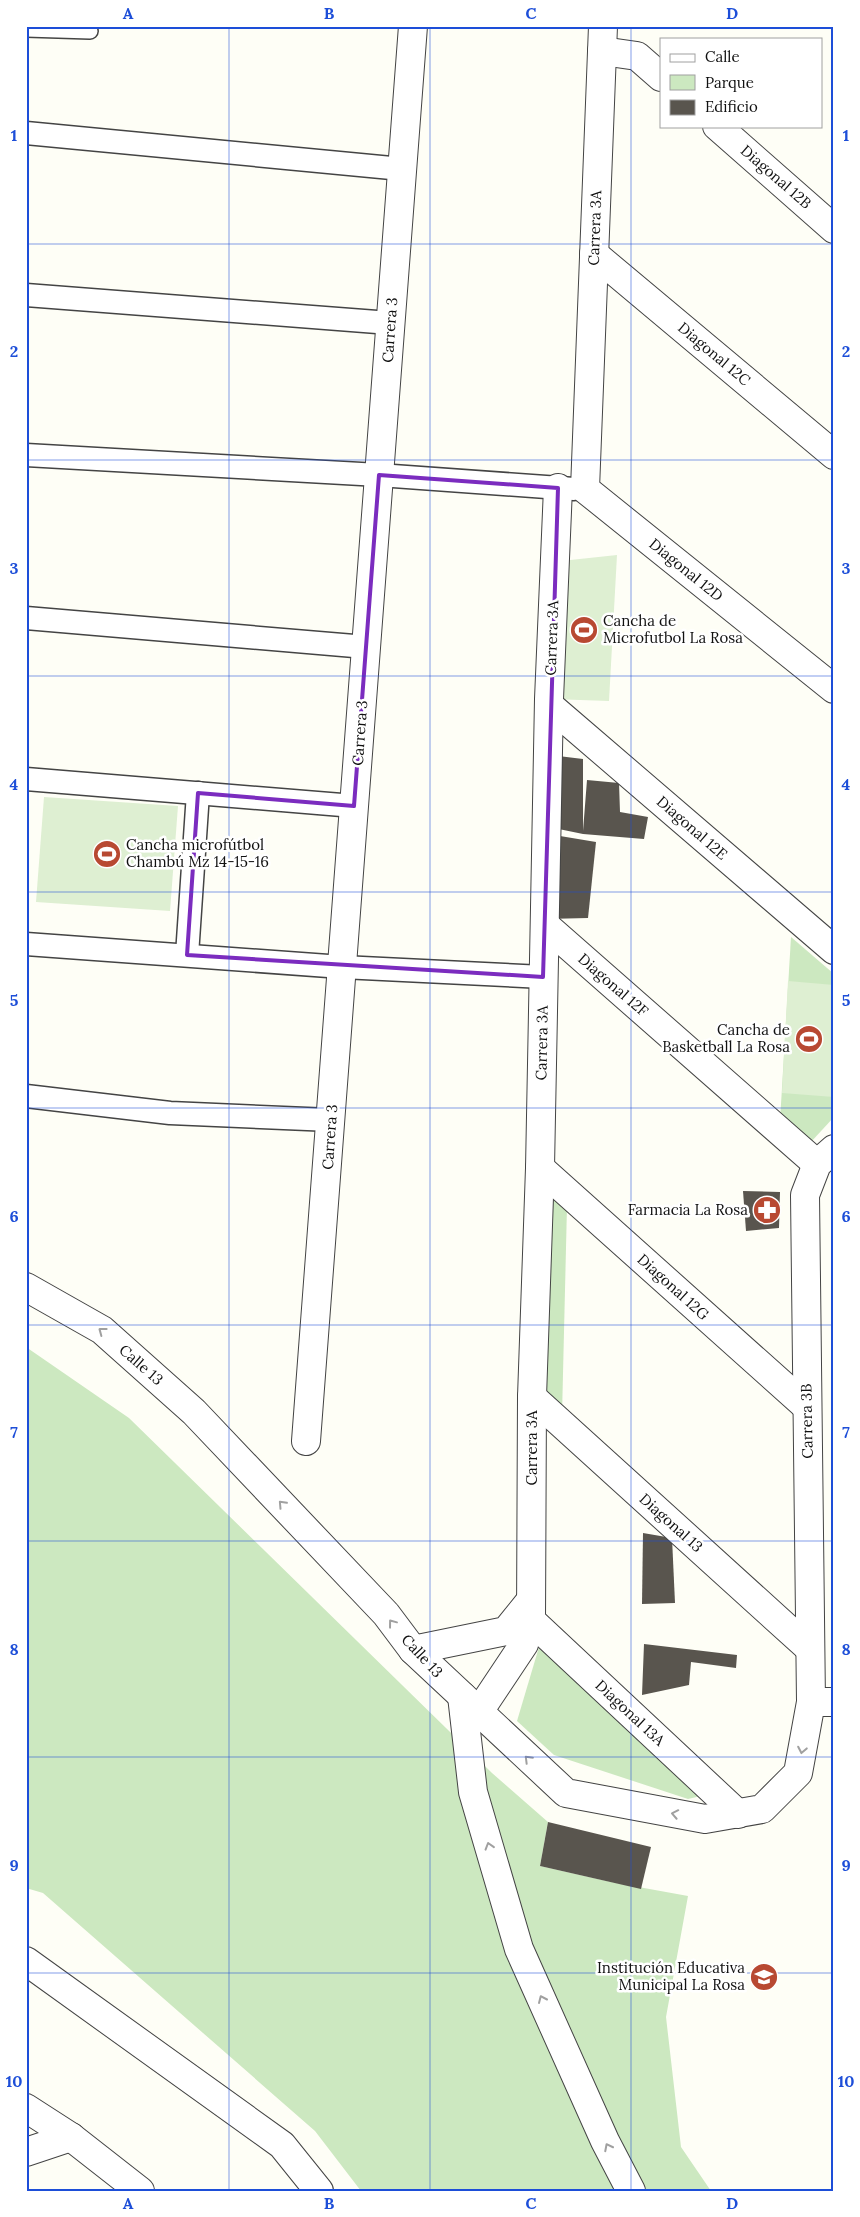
<svg xmlns="http://www.w3.org/2000/svg" width="860" height="2217" font-family="Lora,serif">
<style>
.green{fill:#cce8c0}
.pitch{fill:#deefd2}
.building{fill:#59554e}
.lines{fill:none;stroke-linecap:round;stroke-linejoin:round}
.service-casing{stroke:#444;stroke-width:18}
.pedestrian-casing{stroke:#444;stroke-width:25}
.minor-casing{stroke:#444;stroke-width:30}
.service{stroke:#fff;stroke-width:15}
.pedestrian{stroke:#fff;stroke-width:22}
.minor{stroke:#fff;stroke-width:28}
.oneway{stroke:#a0a0a0}
.marked{fill:none;stroke:#7b2cbf;stroke-width:4;stroke-linejoin:round}
.grid{fill:none;stroke:#1d4ed8;stroke-width:1;stroke-opacity:0.55}
.labels{text-anchor:middle;stroke-width:5;stroke-linejoin:round;paint-order:stroke}
.street-label{font-size:15px;fill:#111;stroke:#fff}
.poi-label{font-size:15px;fill:#111;stroke:#fff;text-anchor:end}
.neatline{fill:none;stroke:#1d4ed8;stroke-width:2}
.grid-label{font-size:16px;text-anchor:middle;font-weight:bold;fill:#1d4ed8}
</style>
<rect width="100%" height="100%" fill="#fefef6"/>
<g class="green">
<path d="M791,937L834,974V1117L810,1143L780,1121Z"/>
<path d="M542,1187L567,1206L562,1416L538,1391Z"/>
<path d="M26,1347L129,1418L492,1773L548,1822L540,1866L611,1882L688,1896L666,2017L681,2147L711,2191H361L315,2131L43,1893L26,1888Z"/>
<path d="M539,1647L705,1795L688,1799L554,1755L517,1721Z"/>
</g>
<g class="pitch">
<path d="M617,555L609,701L551,699L561,561Z"/>
<path d="M44,797L178,806L170,911L36,902Z"/>
<path d="M788,981L834,985V1097L782,1093Z"/>
</g>
<g class="building">
<path d="M550,755L583,759V831L587,780L619,783L620,812L648,817L644,839L583,834L549,827Z"/>
<path d="M548,834L596,842L588,918L546,919Z"/>
<path d="M743,1191L780,1192L779,1228L746,1231Z"/>
<path d="M643,1533L672,1538L675,1603L642,1604Z"/>
<path d="M644,1644L737,1655L736,1668L691,1662L689,1685L642,1695Z"/>
<path d="M548,1822L651,1847L641,1889L540,1866Z"/>
</g>
<g class="lines">
<defs>
<path id="service" d="M26,29L90,31"/>
<g id="pedestrian">
<path d="M26,133L402,169"/>
<path d="M26,295L390,323"/>
<path d="M26,455L379,475L574,489"/>
<path d="M26,618L366,647"/>
<path d="M26,779L354,806"/>
<path d="M26,944L342,967L543,977"/>
<path d="M187,955L198,793"/>
<path d="M26,1096L170,1113L331,1120"/>
</g>
<g id="minor">
<path d="M603,26L585,489L834,689"/>
<path d="M602,51L637,56L661,77"/>
<path d="M717,126L834,229"/>
<path d="M594,254L834,455"/>
<path d="M550,706L834,950"/>
<path d="M545,925L817,1164"/>
<path d="M540,1168L806,1406"/>
<path d="M26,1287L102,1330L194,1412L386,1614L413,1650L566,1793L705,1819L762,1809L798,1773L811,1702L805,1195L817,1164L834,1149"/>
<path d="M532,1397L810,1649"/>
<path d="M306,1441L413,26"/>
<path d="M522,1612L738,1814"/>
<path d="M413,1650L506,1631L531,1600"/>
<path d="M462,1696L473,1792L519,1949L605,2141L631,2191"/>
<path d="M811,1702H834"/>
<path d="M478,1713L524,1644L531,1620L532,1397L540,1168L549,699L558,488"/>
<path d="M26,1961L282,2145L319,2191"/>
<path d="M26,2108L71,2137L140,2191"/>
<path d="M26,2152L71,2137"/>
</g>
</defs>
<use href="#service" class="service-casing"/>
<use href="#pedestrian" class="pedestrian-casing"/>
<use href="#minor" class="minor-casing"/>
<use href="#service" class="service"/>
<use href="#pedestrian" class="pedestrian"/>
<use href="#minor" class="minor"/>
</g>
<defs><path id="oneway-chevron" d="M-2-3.5L2.5 0L-2 3.5" fill="none" stroke-width="1.6" stroke-linecap="round" stroke-linejoin="round" transform="scale(1.25)"/></defs>
<g class="oneway">
<use href="#oneway-chevron" transform="translate(102 1331) rotate(-143)"/>
<use href="#oneway-chevron" transform="translate(282 1504) rotate(-133)"/>
<use href="#oneway-chevron" transform="translate(392 1623) rotate(-127)"/>
<use href="#oneway-chevron" transform="translate(802 1750) rotate(101)"/>
<use href="#oneway-chevron" transform="translate(528 1759) rotate(-135)"/>
<use href="#oneway-chevron" transform="translate(675 1814) rotate(-169)"/>
<use href="#oneway-chevron" transform="translate(489 1846) rotate(-107)"/>
<use href="#oneway-chevron" transform="translate(542 1999) rotate(-114)"/>
<use href="#oneway-chevron" transform="translate(608 2147) rotate(-117)"/>
</g>
<path class="marked" d="M379,475L558,488L543,977L187,955L198,793L354,806Z"/>
<path class="grid" d="M229,26V2191M430,26V2191M631,26V2191M26,244H834M26,460H834M26,676H834M26,892H834M26,1108H834M26,1325H834M26,1541H834M26,1757H834M26,1973H834"/>
<defs>
<symbol id="stadium-disc" viewBox="-11 -11 22 22"><circle r="9.5" fill="#b84932" stroke="#fff"/><path d="M0-5a6.5 5 0 1 0 0 10a6.5 5 0 1 0 0-10ZM-3.5-1.8h7v3.6h-7Z" fill="#fff"/></symbol>
<symbol id="pharmacy-disc" viewBox="-11 -11 22 22"><circle r="9.5" fill="#b84932" stroke="#fff"/><path d="M-2-6h4v4h4v4h-4v4h-4v-4h-4v-4h4Z" fill="#fff"/></symbol>
<symbol id="school-disc" viewBox="-11 -11 22 22"><circle r="9.5" fill="#b84932" stroke="#fff"/><path d="M0-5L7-2L0 1L-7-2ZM-4 1L0 2.5L4 1V4Q0 6-4 4Z" fill="#fff"/></symbol>
</defs>
<g fill-rule="evenodd">
<use href="#stadium-disc" x="568" y="614" width="32" height="32"/>
<use href="#stadium-disc" x="91" y="838" width="32" height="32"/>
<use href="#stadium-disc" x="793" y="1023" width="32" height="32"/>
<use href="#pharmacy-disc" x="751" y="1194" width="32" height="32"/>
<use href="#school-disc" x="748" y="1961" width="32" height="32"/>
</g>
<g class="labels">
<g class="street-label">
<text transform="translate(776 177) rotate(41)" y="5">Diagonal 12B</text>
<text transform="translate(595 228) rotate(-88)" y="5">Carrera 3A</text>
<text transform="translate(390 330) rotate(-86)" y="5">Carrera 3</text>
<text transform="translate(714 354) rotate(40)" y="5">Diagonal 12C</text>
<text transform="translate(686 570) rotate(39)" y="5">Diagonal 12D</text>
<text transform="translate(552 638) rotate(-88)" y="5">Carrera 3A</text>
<text transform="translate(360 733) rotate(-86)" y="5">Carrera 3</text>
<text transform="translate(692 828) rotate(41)" y="5">Diagonal 12E</text>
<text transform="translate(613 985) rotate(41)" y="5">Diagonal 12F</text>
<text transform="translate(542 1043) rotate(-89)" y="5">Carrera 3A</text>
<text transform="translate(330 1137) rotate(-86)" y="5">Carrera 3</text>
<text transform="translate(673 1287) rotate(42)" y="5">Diagonal 12G</text>
<text transform="translate(141 1365) rotate(41)" y="5">Calle 13</text>
<text transform="translate(807 1421) rotate(-91)" y="5">Carrera 3B</text>
<text transform="translate(532 1448) rotate(-90)" y="5">Carrera 3A</text>
<text transform="translate(671 1523) rotate(42)" y="5">Diagonal 13</text>
<text transform="translate(422 1656) rotate(47)" y="5">Calle 13</text>
<text transform="translate(630 1713) rotate(43)" y="5">Diagonal 13A</text>
</g>
<g class="poi-label">
<text x="603" y="626" text-anchor="start">Cancha de<tspan x="603" dy="17">Microfutbol La Rosa</tspan></text>
<text x="126" y="850" text-anchor="start">Cancha microfútbol<tspan x="126" dy="17">Chambú Mz 14-15-16</tspan></text>
<text x="790" y="1035">Cancha de<tspan x="790" dy="17">Basketball La Rosa</tspan></text>
<text x="748" y="1215">Farmacia La Rosa</text>
<text x="745" y="1973">Institución Educativa<tspan x="745" dy="17">Municipal La Rosa</tspan></text>
</g>
</g>
<rect width="860" height="2217" fill="none" stroke="#ffffff" stroke-width="55"/>
<rect x="660" y="38" width="162" height="90" fill="#ffffff" stroke="#a0a0a0"/>
<rect x="670" y="54" width="25" height="8" fill="#ffffff" stroke="#a0a0a0"/>
<text x="705" y="62" font-size="15" fill="#111111">Calle</text>
<rect x="670" y="75" width="25" height="15" fill="#cce8c0" stroke="#a0a0a0"/>
<text x="705" y="88" font-size="15" fill="#111111">Parque</text>
<rect x="670" y="100" width="25" height="15" fill="#59554e" stroke="#a0a0a0"/>
<text x="705" y="112" font-size="15" fill="#111111">Edificio</text>
<rect x="28" y="28" width="804" height="2162" class="neatline"/>
<g class="grid-label">
<text x="128" y="19">A</text>
<text x="329" y="19">B</text>
<text x="531" y="19">C</text>
<text x="732" y="19">D</text>
<text x="14" y="141">1</text>
<text x="846" y="141">1</text>
<text x="14" y="357">2</text>
<text x="846" y="357">2</text>
<text x="14" y="574">3</text>
<text x="846" y="574">3</text>
<text x="14" y="790">4</text>
<text x="846" y="790">4</text>
<text x="14" y="1006">5</text>
<text x="846" y="1006">5</text>
<text x="14" y="1222">6</text>
<text x="846" y="1222">6</text>
<text x="14" y="1438">7</text>
<text x="846" y="1438">7</text>
<text x="14" y="1655">8</text>
<text x="846" y="1655">8</text>
<text x="14" y="1871">9</text>
<text x="846" y="1871">9</text>
<text x="14" y="2087">10</text>
<text x="846" y="2087">10</text>
<text x="128" y="2209">A</text>
<text x="329" y="2209">B</text>
<text x="531" y="2209">C</text>
<text x="732" y="2209">D</text>
</g>
</svg>
